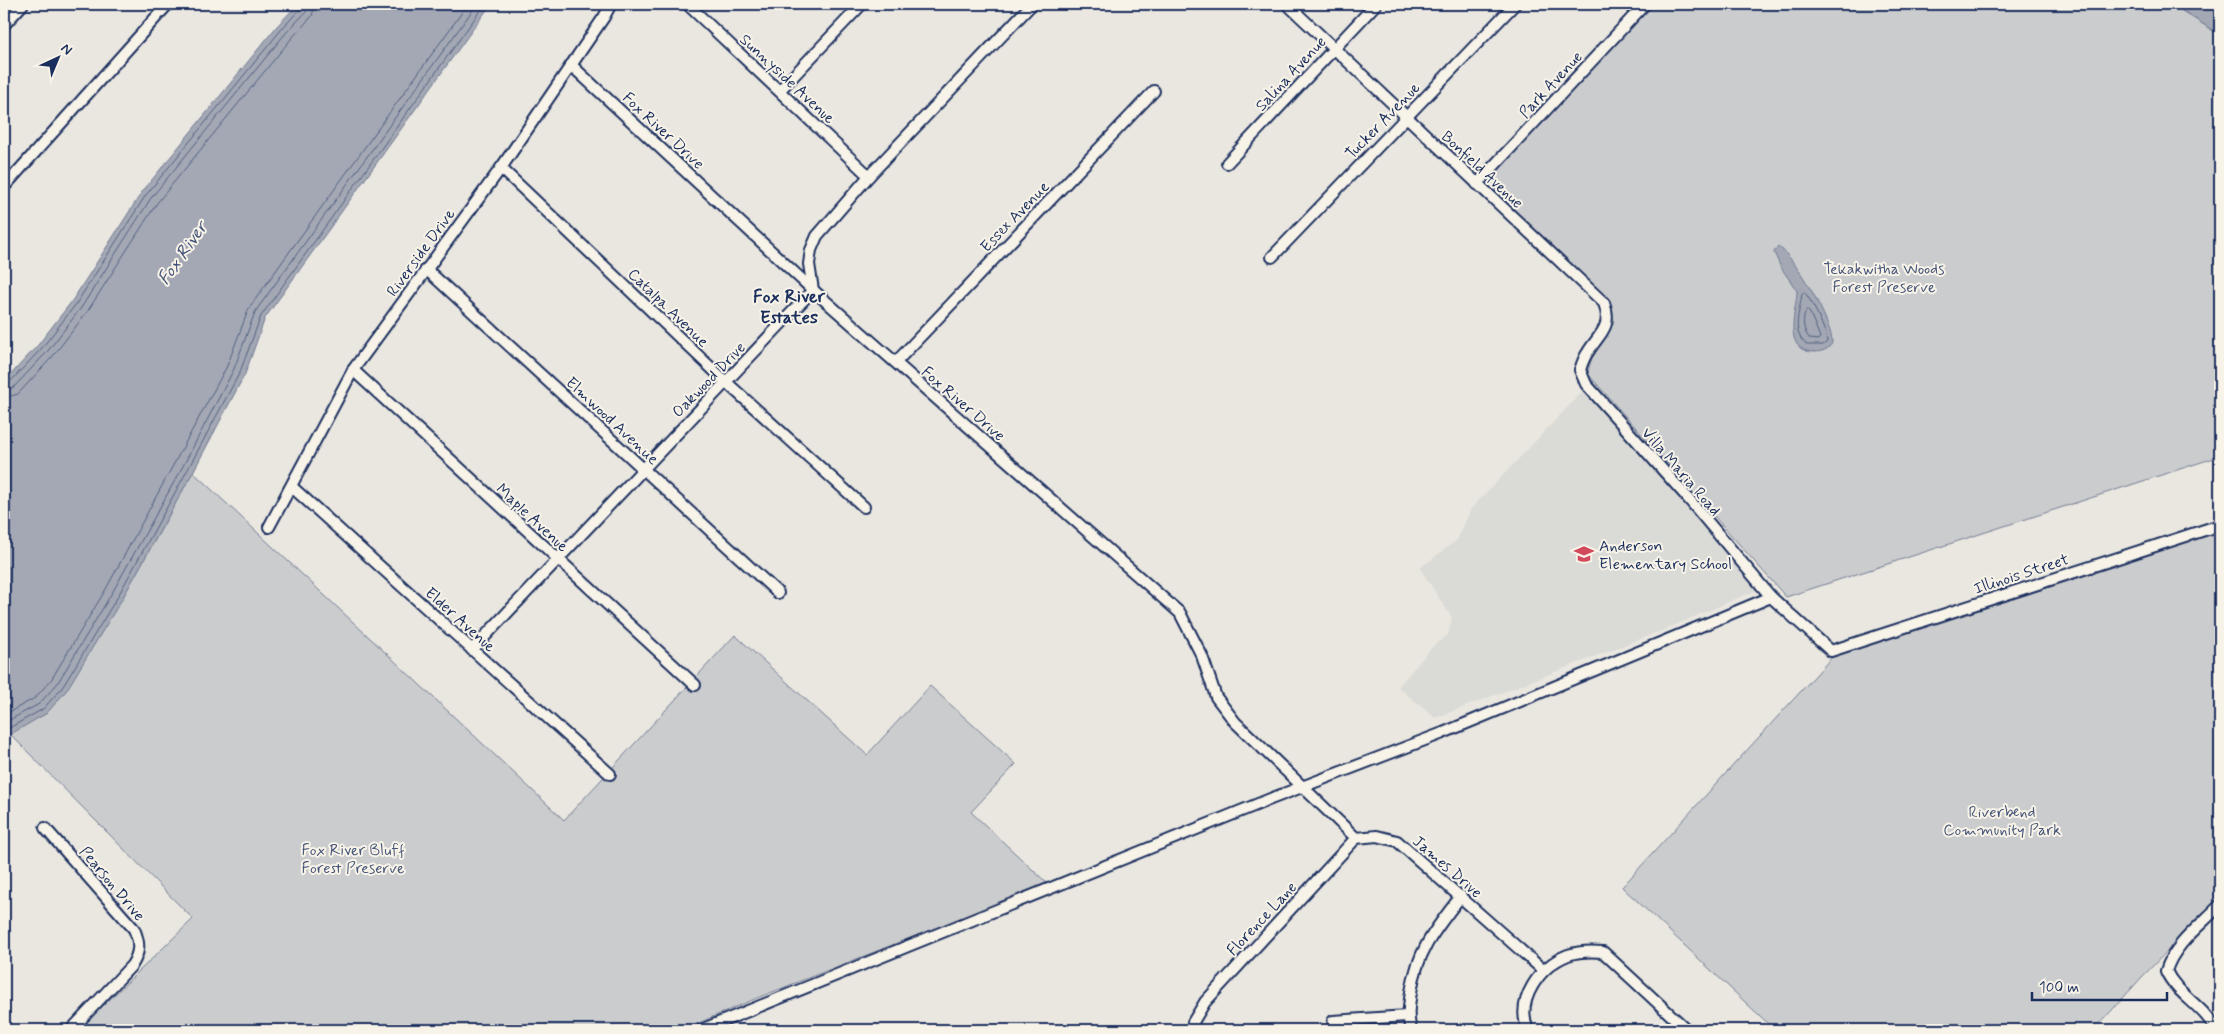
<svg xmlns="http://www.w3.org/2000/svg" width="2224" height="1034" font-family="Mynerve,sans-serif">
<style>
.built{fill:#dadad6}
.green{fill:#cbcccd;stroke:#737e96}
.water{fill:#a3a8b4;stroke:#6d7892}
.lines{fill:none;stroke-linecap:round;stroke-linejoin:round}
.shore{stroke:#515f80;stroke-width:1}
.street-casing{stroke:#1b2f5e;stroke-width:14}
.street{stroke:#f7f3e8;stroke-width:10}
.labels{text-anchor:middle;stroke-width:4;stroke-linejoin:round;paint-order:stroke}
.street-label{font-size:16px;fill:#1b2f5e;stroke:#f7f3e8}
.park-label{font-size:16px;fill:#47567a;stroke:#f7f3e8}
.poi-label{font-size:16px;fill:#1b2f5e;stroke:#f7f3e8;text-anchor:start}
.water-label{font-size:18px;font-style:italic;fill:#445378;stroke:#f7f3e8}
.neighbourhood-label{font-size:18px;font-weight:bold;fill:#1b2f5e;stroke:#f7f3e8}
</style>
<rect width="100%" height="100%" fill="#eae7e0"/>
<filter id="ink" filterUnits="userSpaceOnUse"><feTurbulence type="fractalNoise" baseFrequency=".02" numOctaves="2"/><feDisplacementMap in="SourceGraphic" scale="10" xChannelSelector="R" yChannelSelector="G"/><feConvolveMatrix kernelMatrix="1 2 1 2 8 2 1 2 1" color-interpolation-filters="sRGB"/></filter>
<g filter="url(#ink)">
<path class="built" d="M1583,391L1759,589L1666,629L1435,718L1398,687L1434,645L1448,635L1452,618L1420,568L1457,540L1471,509Z"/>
<g class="green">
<path d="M1653,4H2171L2220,35V456L1786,597L1588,374C1590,344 1625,329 1607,298L1504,202C1494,192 1490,182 1498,169Z"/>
<path d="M193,472L564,820L735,635L867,755L930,686L1016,764L971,812L1048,884L757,998L682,1030H78L193,919L9,733L47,713L122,599Z"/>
<path d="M2220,529V897L2142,977L2094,1030H1775L1622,887L1834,655Z"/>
</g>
<g class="water">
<path d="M298,4H491L265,318L245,374L193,472L122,599L66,691L47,713L4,738V382L38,345L72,301L142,192L277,26Z"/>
<path d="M2172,4H2220V35Z"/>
<path d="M1778,246C1796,259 1833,323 1832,343C1828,350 1823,351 1816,352C1780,353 1797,309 1797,291L1780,266L1774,252Z"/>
</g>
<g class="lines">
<g class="shore">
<path d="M1804,292C1811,298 1827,332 1827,342L1823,345H1807C1790,332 1800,312 1802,294Z"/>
<path d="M1807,310L1810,313L1820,337L1818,340L1810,339C1803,332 1801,318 1807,310Z"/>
<path d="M4,385L9,383L42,348L76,304L146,195L281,30L300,9L301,4"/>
<path d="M4,391L14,387L47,352L81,308L151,198L285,34L306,12L308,4"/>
<path d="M4,398L18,394L53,356L87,312L157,203L291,39L312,16L315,4"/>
<path d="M4,715L35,698L51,680L106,589L227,366L249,308L468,4"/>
<path d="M4,723L39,704L57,684L112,593L183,466L234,369L255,312L477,4"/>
<path d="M4,731L43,709L62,688L118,596L188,469L240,372L261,316L485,4"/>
</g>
<defs>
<g id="street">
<path d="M687,4L869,176"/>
<path d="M1287,4L1604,303C1613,327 1599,334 1588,352C1584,357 1582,364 1580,370L1586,384L1687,497L1771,597L1831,651L2220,525"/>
<path d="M4,25L23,4"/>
<path d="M571,65L813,290L1180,613L1202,656L1216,697L1235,722L1356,838L1377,836L1397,841L1543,970"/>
<path d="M780,90L862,4"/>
<path d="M1227,163L1376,4"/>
<path d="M501,168L726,382L864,507"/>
<path d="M1477,184L1645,4"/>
<path d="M4,187L168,4"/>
<path d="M1272,257L1515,4"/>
<path d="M426,269L778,593"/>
<path d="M896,362L1154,91"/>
<path d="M353,370L695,685"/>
<path d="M292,487L610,774"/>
<path d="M269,527L353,370L501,168L604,17L611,4"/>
<path d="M472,650L813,290L809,264L811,250L817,236L869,176L1032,4"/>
<path d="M45,828L134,929C140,943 140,952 132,965L71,1030"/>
<path d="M1333,1021L1407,1016"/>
<path d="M701,1030L1273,798L1443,733L1771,597"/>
<path d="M1195,1030L1193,1022L1205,1002L1356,838"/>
<path d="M1411,1030C1407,1016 1409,1006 1411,992C1418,949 1435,930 1461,896"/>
<path d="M1528,1030C1515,1000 1540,966 1568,955C1579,951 1591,951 1603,952L1687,1030"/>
<path d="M2216,1030C2204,1006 2177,995 2166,971C2174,944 2201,925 2220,905"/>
</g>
</defs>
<use href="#street" class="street-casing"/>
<use href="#street" class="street"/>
</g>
</g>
<defs>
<symbol id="school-bare" viewBox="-9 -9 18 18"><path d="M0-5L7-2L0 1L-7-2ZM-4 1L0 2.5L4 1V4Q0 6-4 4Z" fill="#d1495b" stroke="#f7f3e8" stroke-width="2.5" paint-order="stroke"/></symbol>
</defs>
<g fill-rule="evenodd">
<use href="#school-bare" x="1570" y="540" width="28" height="28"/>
</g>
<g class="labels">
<g class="street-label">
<text transform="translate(1290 73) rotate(-47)" y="6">Salina Avenue</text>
<text transform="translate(788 78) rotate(43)" y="6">Sunnyside Avenue</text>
<text transform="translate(1550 84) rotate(-47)" y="6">Park Avenue</text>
<text transform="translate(1382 120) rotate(-46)" y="6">Tucker Avenue</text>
<text transform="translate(664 130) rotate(43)" y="6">Fox River Drive</text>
<text transform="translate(1483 169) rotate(43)" y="6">Bonfield Avenue</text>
<text transform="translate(1014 216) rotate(-46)" y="6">Essex Avenue</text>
<text transform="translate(420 252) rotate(-54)" y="6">Riverside Drive</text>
<text transform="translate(669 307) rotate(44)" y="6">Catalpa Avenue</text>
<text transform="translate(708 379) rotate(-46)" y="6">Oakwood Drive</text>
<text transform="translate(964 403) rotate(41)" y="6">Fox River Drive</text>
<text transform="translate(613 420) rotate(43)" y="6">Elmwood Avenue</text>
<text transform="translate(1682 471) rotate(49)" y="6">Villa Maria Road</text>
<text transform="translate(533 517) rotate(43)" y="6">Maple Avenue</text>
<text transform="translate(2021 573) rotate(-18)" y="6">Illinois Street</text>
<text transform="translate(461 619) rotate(42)" y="6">Elder Avenue</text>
<text transform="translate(1448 866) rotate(41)" y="6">James Drive</text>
<text transform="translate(113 883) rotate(50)" y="6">Pearson Drive</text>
<text transform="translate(1261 918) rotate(-47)" y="6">Florence Lane</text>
</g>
<g class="park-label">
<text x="1884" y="274">Tekakwitha Woods<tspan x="1884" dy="18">Forest Preserve</tspan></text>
<text x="2002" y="817">Riverbend<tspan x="2002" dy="18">Community Park</tspan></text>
<text x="353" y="855">Fox River Bluff<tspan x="353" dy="18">Forest Preserve</tspan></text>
</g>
<g class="poi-label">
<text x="1599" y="551">Anderson<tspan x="1599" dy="18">Elementary School</tspan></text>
</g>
<g class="water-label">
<text transform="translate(182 253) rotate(-55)" y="6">Fox River</text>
</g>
<g class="neighbourhood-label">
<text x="789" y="302">Fox River<tspan x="789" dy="21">Estates</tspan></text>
</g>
</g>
<rect width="2224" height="1034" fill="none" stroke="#f7f3e8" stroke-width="20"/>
<rect x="10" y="10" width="2204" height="1014" fill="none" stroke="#1b2f5e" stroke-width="2" filter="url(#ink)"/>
<g transform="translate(58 58) rotate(44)" stroke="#f7f3e8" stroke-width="4" paint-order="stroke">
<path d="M0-4L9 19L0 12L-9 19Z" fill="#1b2f5e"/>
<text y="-8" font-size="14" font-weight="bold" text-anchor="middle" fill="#1b2f5e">N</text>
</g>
<path d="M2032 992v8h135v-8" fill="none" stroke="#1b2f5e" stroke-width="2.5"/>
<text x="2039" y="992" font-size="15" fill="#1b2f5e" stroke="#f7f3e8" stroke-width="4" paint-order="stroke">100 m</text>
</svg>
